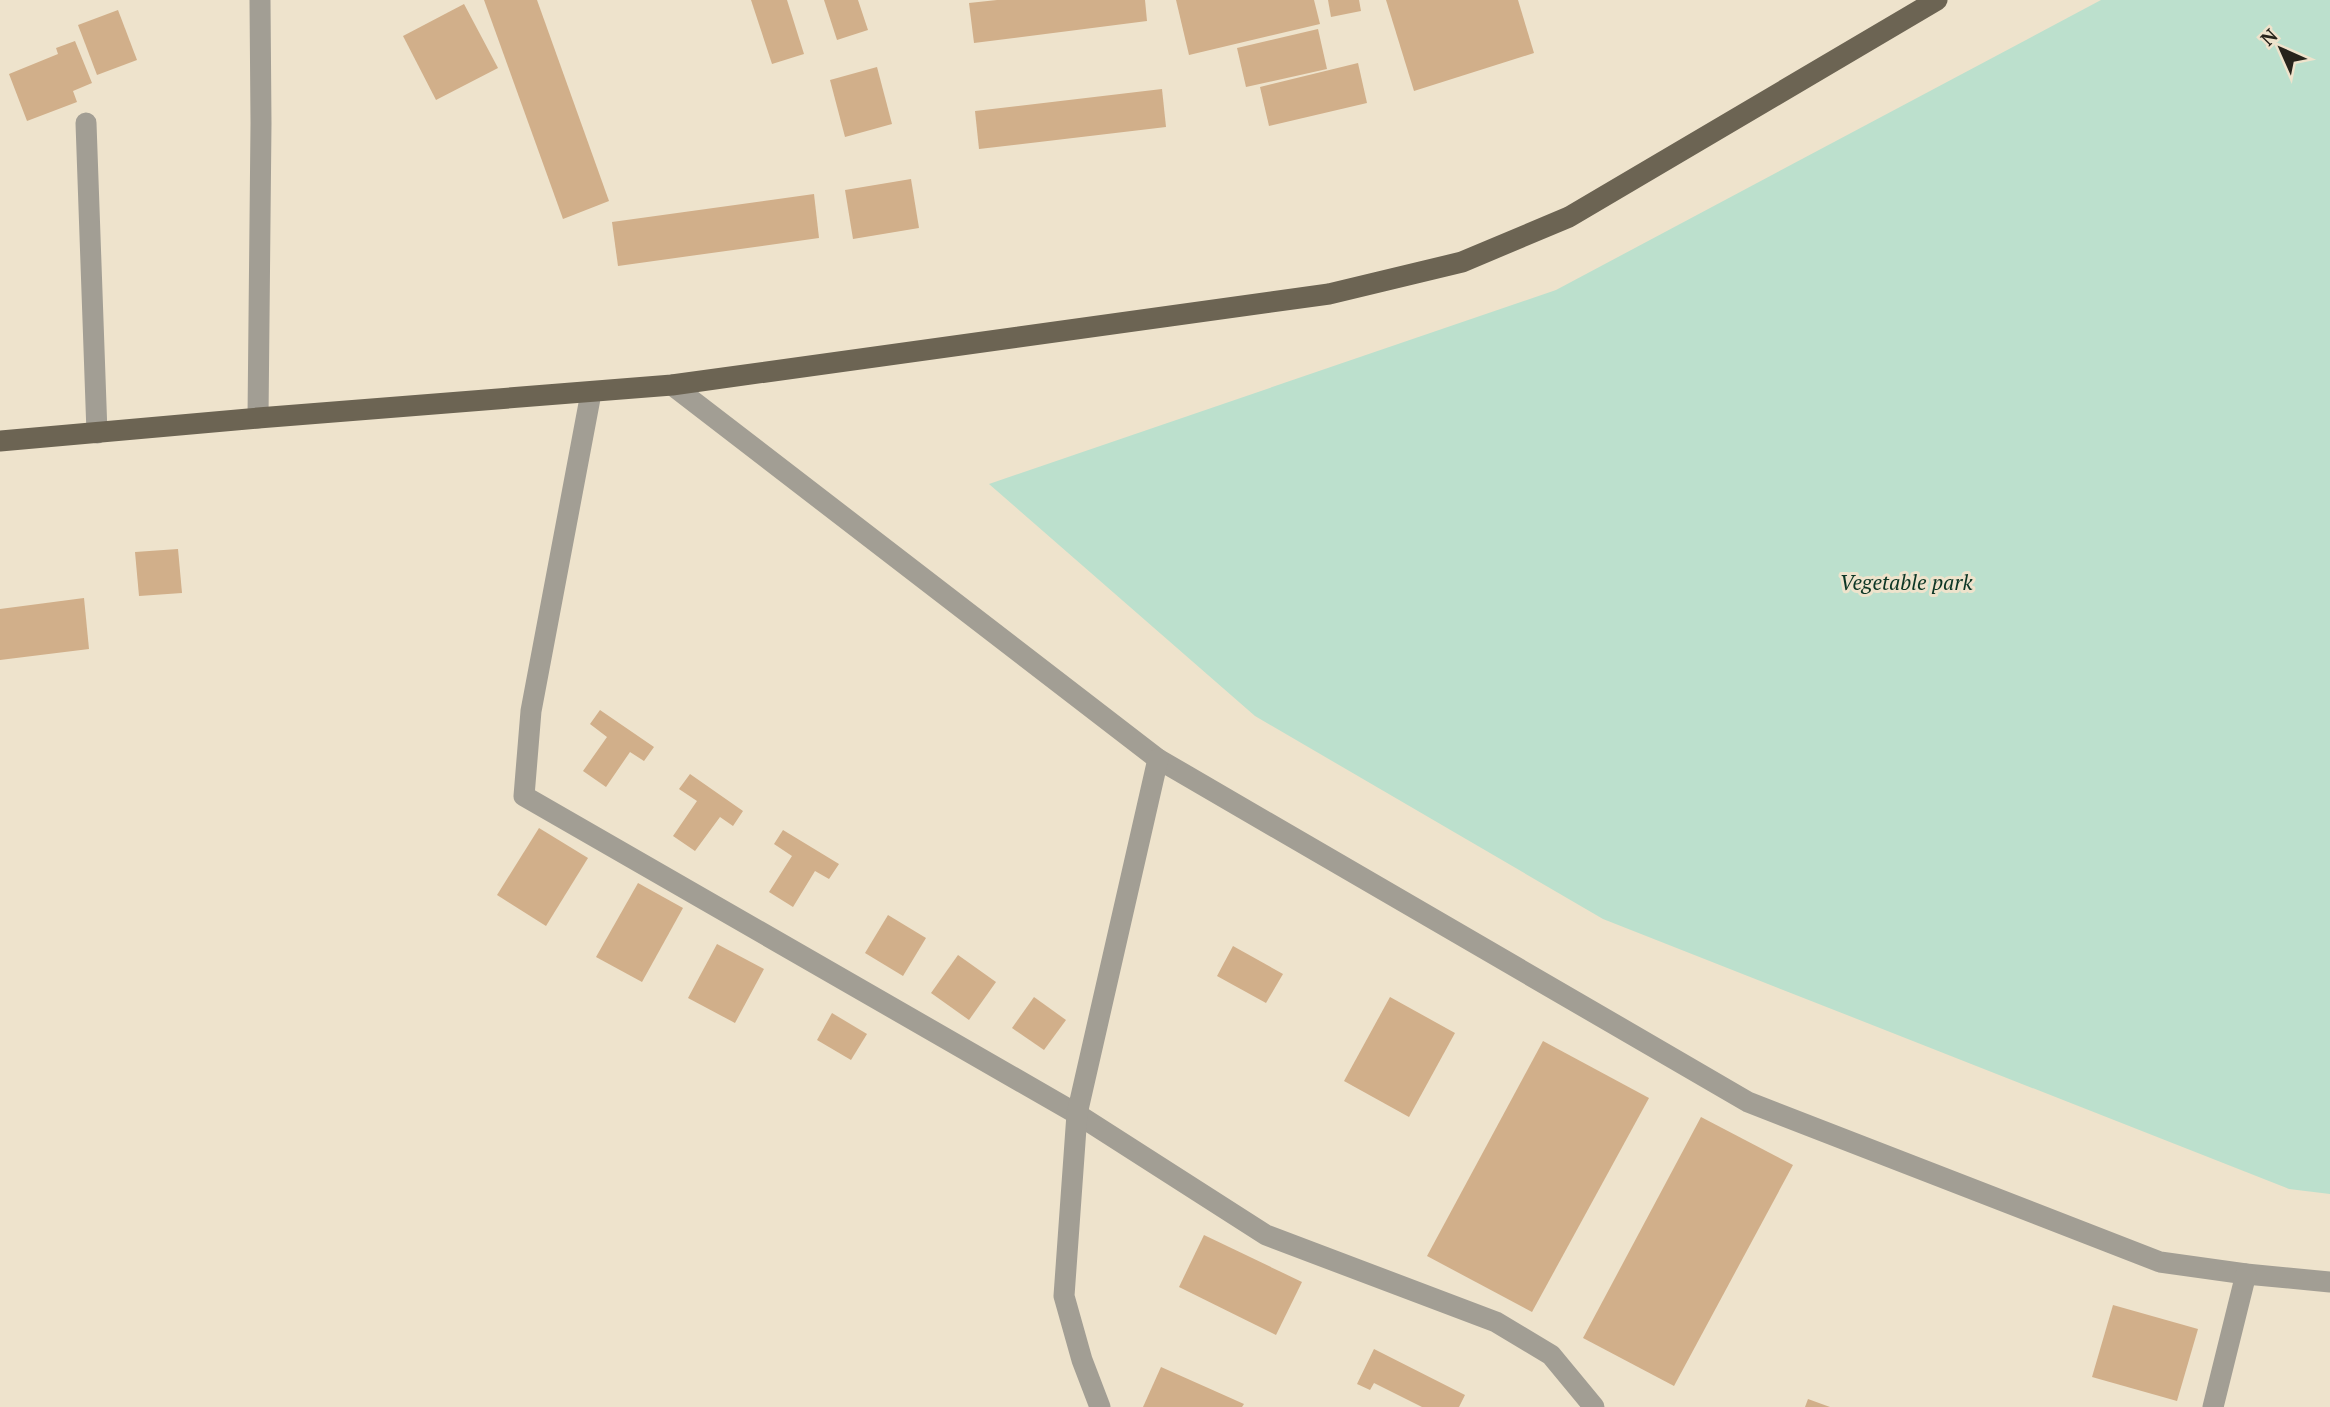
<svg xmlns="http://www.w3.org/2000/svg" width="2330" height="1407" font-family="'PT Serif',serif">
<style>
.green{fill:#bce0cd}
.building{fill:#d1af8a}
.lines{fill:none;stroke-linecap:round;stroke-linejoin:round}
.minor{stroke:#a29e94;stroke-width:21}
.major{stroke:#6c6453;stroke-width:21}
.labels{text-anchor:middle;stroke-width:6;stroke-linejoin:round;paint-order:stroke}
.park-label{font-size:21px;font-style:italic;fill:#0c3625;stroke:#eee3cc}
</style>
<rect width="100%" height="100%" fill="#eee3cc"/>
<path class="green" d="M2101,0H2330V1194L2289,1189L1603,919L1255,716L989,484L1556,290Z"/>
<g class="building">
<path d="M484,0H537L609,201L563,219Z"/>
<path d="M751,0H787L804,54L772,64Z"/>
<path d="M824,0H858L868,30L837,40Z"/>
<path d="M997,0H1145L1147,21L974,43L969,3Z"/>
<path d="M1176,0H1314L1320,24L1189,55Z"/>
<path d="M1328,0H1359L1361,11L1331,17Z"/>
<path d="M1386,0H1518L1534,53L1414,91Z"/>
<path d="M464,4L498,68L436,100L403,36Z"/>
<path d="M118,10L137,60L97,75L78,25Z"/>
<path d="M1318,29L1327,69L1246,87L1237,48Z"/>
<path d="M75,41L92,83L73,91L77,102L27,121L9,74L58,54L56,48Z"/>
<path d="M1358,63L1367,103L1269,126L1260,87Z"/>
<path d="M877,67L892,124L845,137L830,80Z"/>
<path d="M1162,89L1166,127L979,149L975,111Z"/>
<path d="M911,179L919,228L853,239L845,190Z"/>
<path d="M814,194L819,238L618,266L612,222Z"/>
<path d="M178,549L182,593L139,596L135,552Z"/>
<path d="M84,598L89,649L0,660V609Z"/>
<path d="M600,710L654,747L644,761L630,752L606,787L583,771L607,737L590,724Z"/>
<path d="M690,774L743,811L733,826L720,817L695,851L673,836L697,801L679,789Z"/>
<path d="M539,828L588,858L546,926L497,895Z"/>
<path d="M783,830L839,864L829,879L815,871L793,907L769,892L792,856L774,844Z"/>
<path d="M638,883L683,908L642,982L596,957Z"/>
<path d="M888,915L926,938L903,976L865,953Z"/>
<path d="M717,944L764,969L735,1023L688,998Z"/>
<path d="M1233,946L1283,974L1266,1003L1217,976Z"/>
<path d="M958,955L996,982L969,1020L931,993Z"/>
<path d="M1034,997L1066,1020L1044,1050L1012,1028Z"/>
<path d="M1390,997L1455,1033L1409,1117L1344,1081Z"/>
<path d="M832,1013L867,1034L851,1060L817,1040Z"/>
<path d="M1543,1041L1649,1098L1532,1312L1427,1256Z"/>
<path d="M1701,1117L1793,1165L1674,1386L1583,1338Z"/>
<path d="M1204,1235L1302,1282L1276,1335L1179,1287Z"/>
<path d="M2113,1305L2198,1329L2177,1401L2092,1377Z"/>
<path d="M1374,1349L1465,1395L1459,1407H1422L1374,1383L1370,1390L1357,1384Z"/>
<path d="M1161,1367L1244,1404L1242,1407H1143Z"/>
<path d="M1808,1399L1830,1407H1805Z"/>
</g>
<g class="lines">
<g class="minor">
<path d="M86,123L97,433"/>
<path d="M672,385L1158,759L1748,1102L2160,1262L2246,1274L2330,1282"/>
<path d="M591,393L531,711L524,796L1077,1114L1266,1235L1496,1322L1551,1355L1594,1407"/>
<path d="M258,418L261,123L260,0"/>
<path d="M1100,1407L1082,1360L1064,1296L1077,1114L1158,759"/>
<path d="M2213,1407L2246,1274"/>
</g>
<path class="major" d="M0,441L258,418L672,385L1329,294L1462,262L1569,217L1937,0"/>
</g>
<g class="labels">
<g class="park-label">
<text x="1906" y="590">Vegetable park</text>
</g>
</g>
<g transform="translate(2281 49) rotate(315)" stroke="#eee3cc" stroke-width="5" paint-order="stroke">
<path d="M0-5L12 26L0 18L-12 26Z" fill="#27231b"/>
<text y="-10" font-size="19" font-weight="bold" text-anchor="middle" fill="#27231b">N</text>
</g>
</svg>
